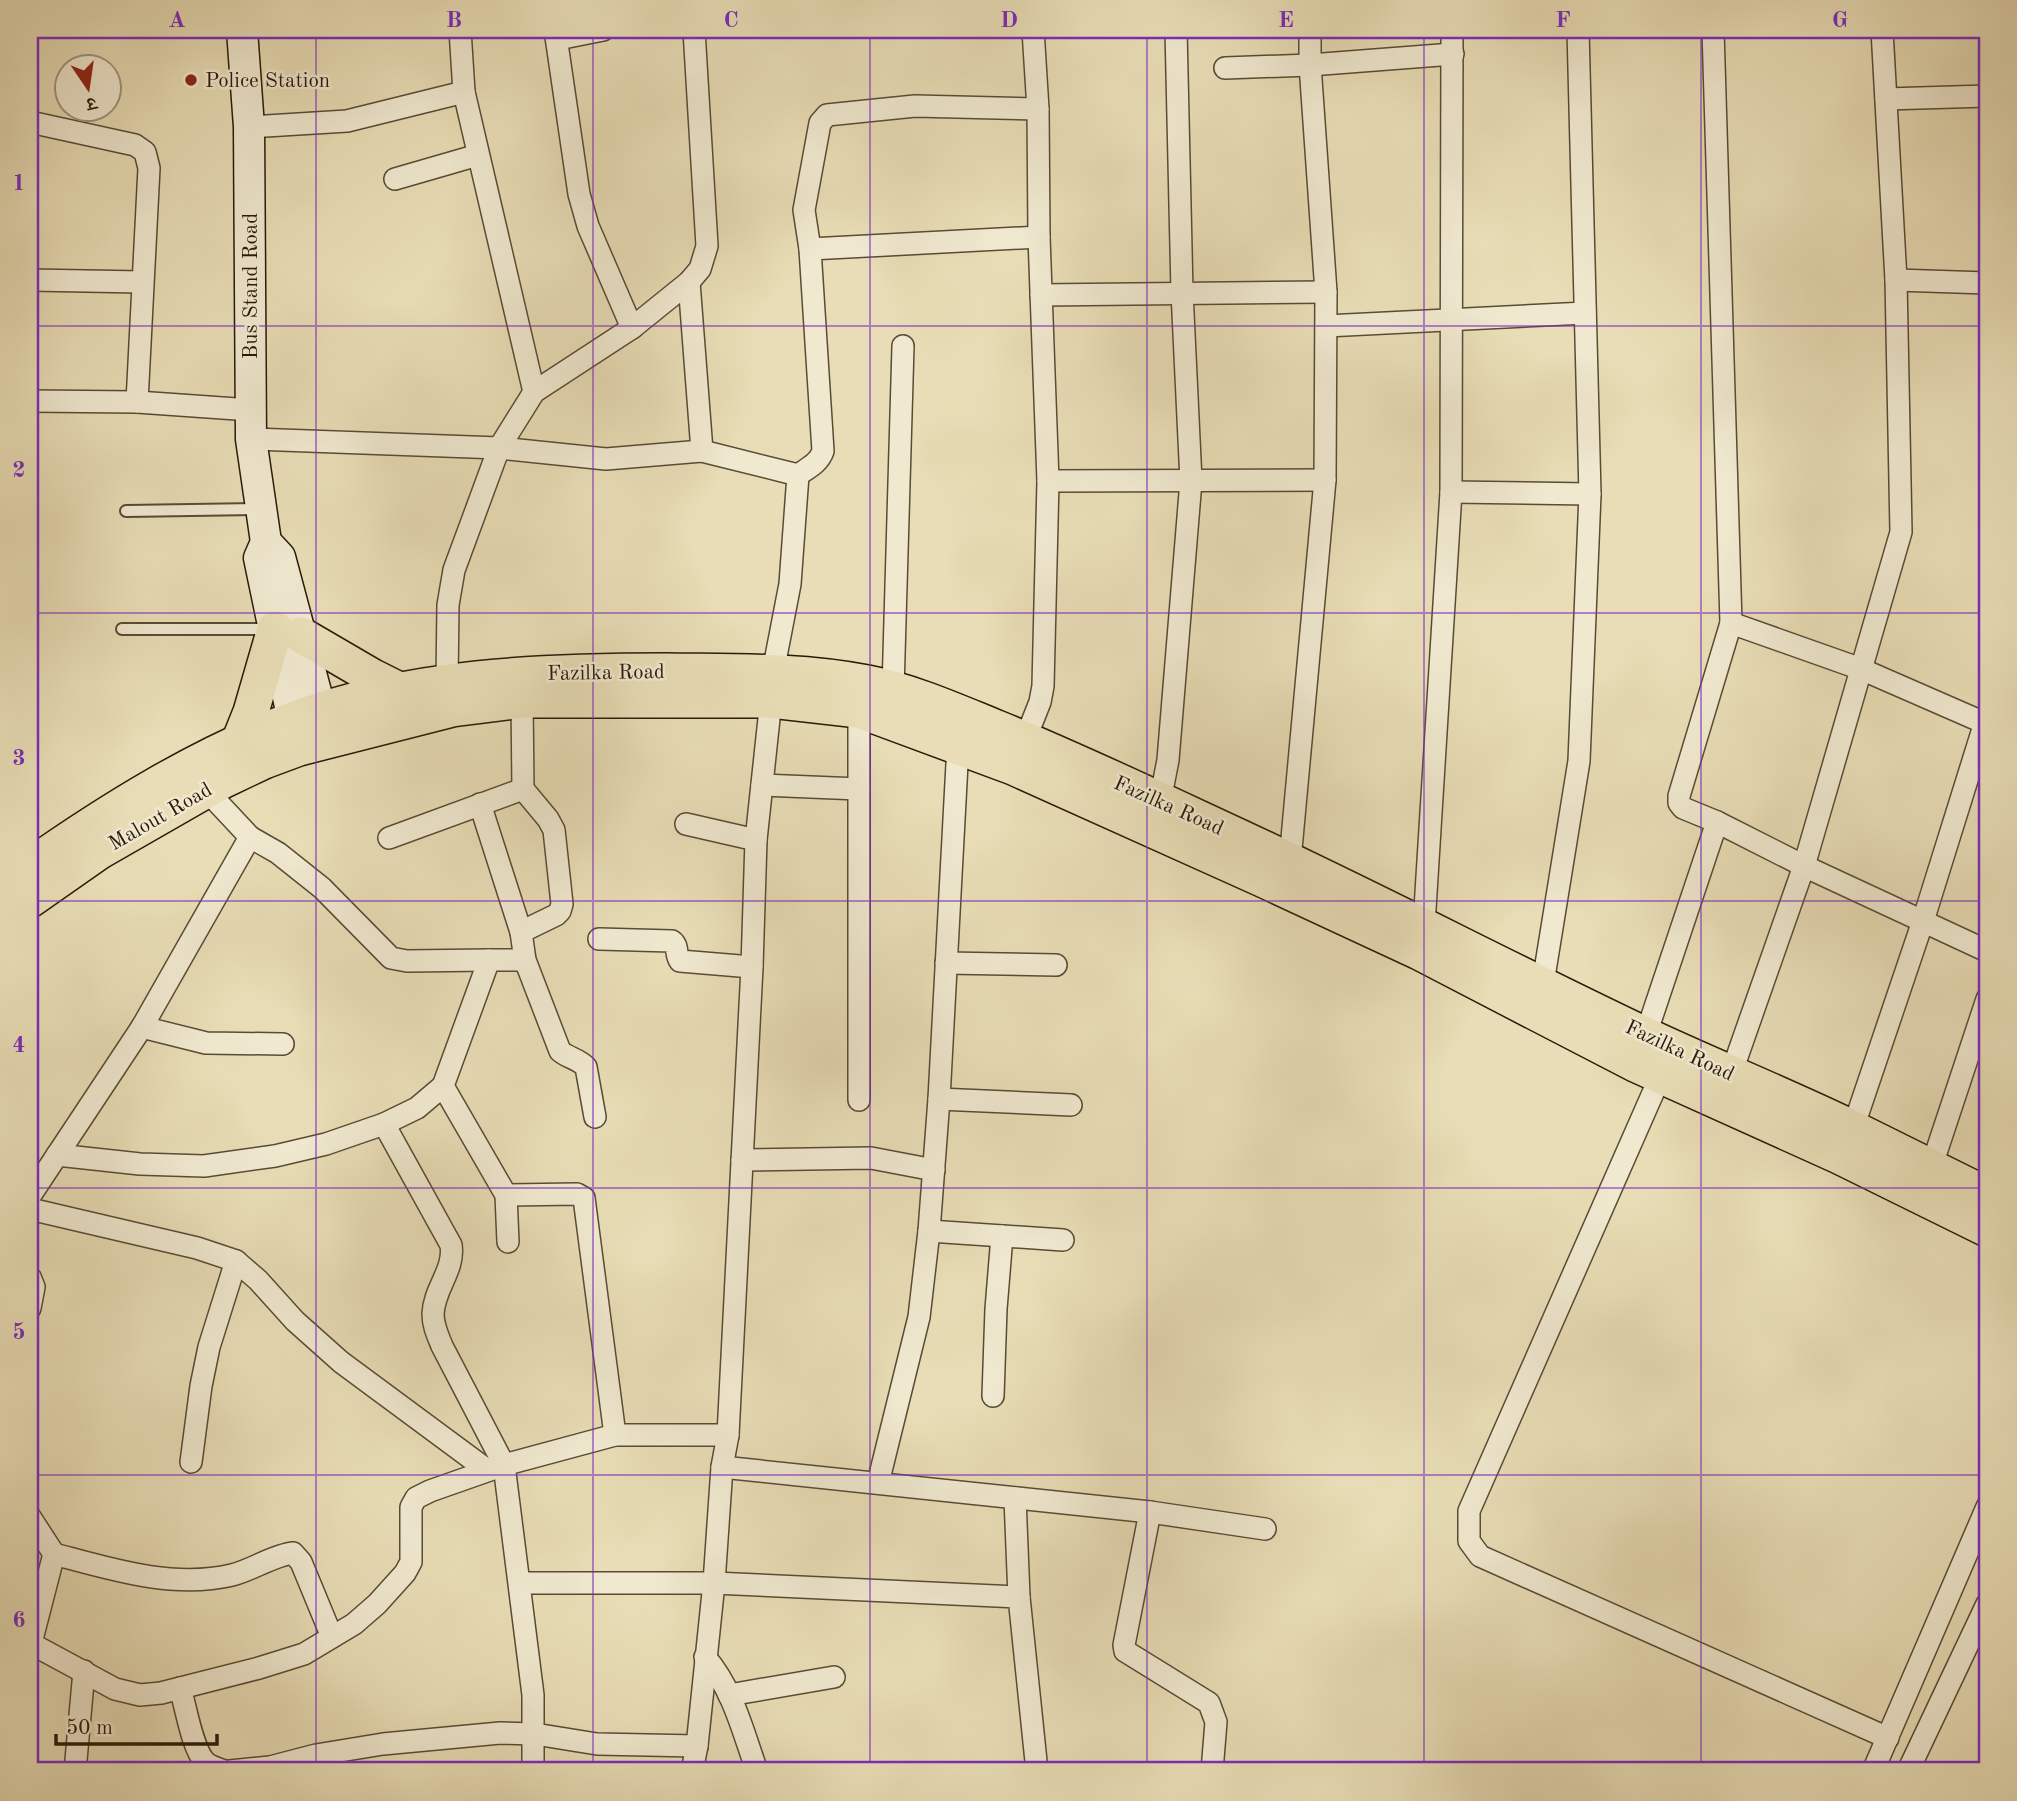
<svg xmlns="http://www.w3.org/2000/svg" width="2017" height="1801" font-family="'Old Standard TT','Noto Serif Devanagari',serif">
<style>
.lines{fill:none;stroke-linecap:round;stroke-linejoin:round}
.service-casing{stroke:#594b34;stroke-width:14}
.minor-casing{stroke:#594b34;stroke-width:24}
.secondary-casing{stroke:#291a08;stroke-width:33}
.trunk-casing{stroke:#291a08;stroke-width:38}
.service{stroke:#f0e9d0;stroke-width:10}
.minor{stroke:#f0e9d0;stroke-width:21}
.secondary{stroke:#f0e9d0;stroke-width:30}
.trunk{stroke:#e8ddb6;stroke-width:35}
.grid{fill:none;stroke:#7b2cbf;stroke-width:2;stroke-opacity:0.55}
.poi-dot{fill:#8f2418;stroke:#f0e9d0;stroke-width:2.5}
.labels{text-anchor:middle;stroke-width:5;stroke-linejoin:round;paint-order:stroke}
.poi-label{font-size:21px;fill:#291a08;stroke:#f0e9d0;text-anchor:start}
.street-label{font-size:21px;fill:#291a08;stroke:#f0e9d0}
.neatline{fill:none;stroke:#7b2cbf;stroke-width:2.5}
.grid-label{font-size:23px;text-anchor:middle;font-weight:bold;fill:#7b2cbf}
</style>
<rect width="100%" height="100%" fill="#e8ddb6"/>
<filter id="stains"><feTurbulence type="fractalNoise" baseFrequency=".00286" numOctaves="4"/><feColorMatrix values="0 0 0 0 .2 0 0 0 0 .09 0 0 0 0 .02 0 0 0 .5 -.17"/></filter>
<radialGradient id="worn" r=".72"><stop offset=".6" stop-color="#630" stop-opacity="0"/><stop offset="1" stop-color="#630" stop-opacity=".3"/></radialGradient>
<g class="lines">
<defs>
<g id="service">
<path d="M126,511L258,509"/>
<path d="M122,629H270"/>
</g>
<g id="minor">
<path d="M460,30L464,92L534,392"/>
<path d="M555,30L579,194L588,226L632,328"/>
<path d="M558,39L603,30"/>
<path d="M1225,68L1310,65L1453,54"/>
<path d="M1886,99L1987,96"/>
<path d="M30,122L135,145L145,152L149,168L137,402"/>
<path d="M249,127L347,121L464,92"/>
<path d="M395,179L478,155"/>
<path d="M810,249L804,210L820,123L827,115L915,106L1038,109"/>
<path d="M30,280L142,282"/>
<path d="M1896,280L1987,283"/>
<path d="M689,282L702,451L798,475L790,584L773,672"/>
<path d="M1041,295L1326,292"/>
<path d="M1326,326L1585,313"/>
<path d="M30,401L137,402L251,410"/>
<path d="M251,439L499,448L534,392L632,328L689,282L700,269L707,246L694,30"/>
<path d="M798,475C808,468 819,463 823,451L810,249L1039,237"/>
<path d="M1048,481L1325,480"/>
<path d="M1451,492L1590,494"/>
<path d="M1731,623L1861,669L1987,724"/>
<path d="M447,682L448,605L454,570L499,448L606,459L702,451"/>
<path d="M893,689L903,346"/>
<path d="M1025,740L1040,702L1043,686L1048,481L1039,237L1038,109L1033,30"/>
<path d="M762,785L859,789"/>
<path d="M1160,801L1168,760L1191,481L1182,292L1176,30"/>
<path d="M480,804L521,932L525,960L560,1051C568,1058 579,1059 586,1067L595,1117"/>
<path d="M1717,822L1804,866L1987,951"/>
<path d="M686,824L756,840"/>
<path d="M250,837L278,853L322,888L391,958L407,961L489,960"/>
<path d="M389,838L523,789L522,700"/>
<path d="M1290,860L1325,480L1326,292L1310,65V30"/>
<path d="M1424,925L1451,492L1452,30"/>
<path d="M521,932L556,915L560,911L562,904L554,830L548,819L523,789"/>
<path d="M599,939L672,941C679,946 675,955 680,961L752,967"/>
<path d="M946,963L1056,965"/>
<path d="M1543,983L1579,761L1590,494L1578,30"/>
<path d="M142,1027L206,1043L283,1044"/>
<path d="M1642,1046L1717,822L1683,808L1679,803V796L1731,623L1713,30"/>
<path d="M1664,1068L1469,1511V1541L1480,1556L1888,1738"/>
<path d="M1731,1074L1804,866L1901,532L1896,280L1882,30"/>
<path d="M939,1099L1071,1105"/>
<path d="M859,1100V710"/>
<path d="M384,1124L451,1245C455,1270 434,1288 433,1314C433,1326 438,1336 442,1346L504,1465L533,1695V1771"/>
<path d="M1853,1128L1923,921L1987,716"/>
<path d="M57,1155L140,1164L204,1166L275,1156L326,1144L384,1124L417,1108L443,1086"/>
<path d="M742,1160L871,1158L934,1170"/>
<path d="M1931,1168L1987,999"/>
<path d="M506,1195L577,1194L584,1198L615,1435"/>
<path d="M30,1196L142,1027L250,837L206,790"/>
<path d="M30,1209L197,1248L236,1261L258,1280L295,1321L341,1362L487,1470"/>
<path d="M929,1231L1063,1240"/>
<path d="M508,1242L506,1195L443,1086L489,960H525"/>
<path d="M30,1277L34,1287L30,1308"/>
<path d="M993,1396L996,1309L1002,1236"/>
<path d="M191,1462L201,1386L209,1347L236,1261"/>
<path d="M722,1467L1150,1512L1265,1529"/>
<path d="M878,1483L919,1317L929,1231L939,1099L958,745"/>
<path d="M1015,1498L1019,1597"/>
<path d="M1150,1512L1124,1645L1125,1651L1209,1703L1216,1722L1212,1771"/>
<path d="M30,1517L54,1554L31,1643"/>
<path d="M54,1554C110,1569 173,1589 232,1575C252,1570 274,1555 293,1553L301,1562L332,1637"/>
<path d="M520,1583H714L1019,1597L1037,1771"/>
<path d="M30,1643L115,1689L140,1695L161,1693L259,1668L304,1654L354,1624L377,1604L405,1573L411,1562V1507L416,1498L430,1491L504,1465L615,1435H728"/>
<path d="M705,1657C733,1689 743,1732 757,1771"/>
<path d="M180,1688C186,1707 192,1748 205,1762C211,1767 218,1769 225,1771"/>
<path d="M729,1695L834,1677"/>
<path d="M75,1771L84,1671"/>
<path d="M230,1771L270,1767L316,1755L383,1744L500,1733L535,1734L597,1744L697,1746"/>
<path d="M692,1771L697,1746L714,1583L722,1467L728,1435L752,967L756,840L771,700"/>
<path d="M1873,1771L1987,1507"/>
<path d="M1908,1771L1987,1604"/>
</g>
<g id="secondary">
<path d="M242,30L249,127L251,439L266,542L259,558L297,740"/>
<path d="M266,542L280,557L327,733"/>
</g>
<g id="trunk">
<path d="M301,635L373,677L401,691"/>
<path d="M239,742L251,712L275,629"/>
<path d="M30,866C110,810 197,756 289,721C409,676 539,671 666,671C733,672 801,670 867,683C913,692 955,711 997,728C1073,759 1147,794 1220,828C1362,893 1500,966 1641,1033C1711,1066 1784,1095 1854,1129C1899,1151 1943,1173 1987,1195"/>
<path d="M30,900L100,851L222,781L264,761L299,748L452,709L522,700H771L859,710L1013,767L1262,879L1419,952L1635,1064L1839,1156L1987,1229"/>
</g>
</defs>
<use href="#service" class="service-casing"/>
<use href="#minor" class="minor-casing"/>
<use href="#secondary" class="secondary-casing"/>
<use href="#trunk" class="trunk-casing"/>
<use href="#service" class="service"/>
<use href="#minor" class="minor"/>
<use href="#secondary" class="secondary"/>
<use href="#trunk" class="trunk"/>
</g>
<path class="grid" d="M316,30V1771M593,30V1771M870,30V1771M1147,30V1771M1424,30V1771M1701,30V1771M30,326H1987M30,613H1987M30,901H1987M30,1188H1987M30,1475H1987"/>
<circle class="poi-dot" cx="191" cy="80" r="7"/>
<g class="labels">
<g class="poi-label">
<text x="205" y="87">Police Station</text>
</g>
<g class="street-label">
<text transform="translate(250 286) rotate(-90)" y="7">Bus Stand Road</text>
<text transform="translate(606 672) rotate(-1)" y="7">Fazilka Road</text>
<text transform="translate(1169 805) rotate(24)" y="7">Fazilka Road</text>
<text transform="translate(160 816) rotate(-30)" y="7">Malout Road</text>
<text transform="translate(1680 1050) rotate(25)" y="7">Fazilka Road</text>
</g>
</g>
<rect width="2017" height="1801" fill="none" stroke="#e8ddb6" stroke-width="77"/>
<g transform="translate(88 88) rotate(167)"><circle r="33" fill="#f0e9d0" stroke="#a09680" stroke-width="2"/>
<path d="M0-5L12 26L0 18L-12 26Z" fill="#8f2418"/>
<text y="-10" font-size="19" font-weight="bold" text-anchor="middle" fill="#291a08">उ</text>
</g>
<path d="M56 1734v10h161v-10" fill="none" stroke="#291a08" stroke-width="3.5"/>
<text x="66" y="1734" font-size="21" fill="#291a08" stroke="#f0e9d0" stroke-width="5" paint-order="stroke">50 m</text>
<rect x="38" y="38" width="1941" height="1724" class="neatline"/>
<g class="grid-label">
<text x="177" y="27">A</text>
<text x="454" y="27">B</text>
<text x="731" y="27">C</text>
<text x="1009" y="27">D</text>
<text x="1286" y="27">E</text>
<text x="1563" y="27">F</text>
<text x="1840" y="27">G</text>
<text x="19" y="190">1</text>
<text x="19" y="477">2</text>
<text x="19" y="765">3</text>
<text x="19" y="1052">4</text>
<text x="19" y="1339">5</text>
<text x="19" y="1627">6</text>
</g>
<rect width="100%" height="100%" filter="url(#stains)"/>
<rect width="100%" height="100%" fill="url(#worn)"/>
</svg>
